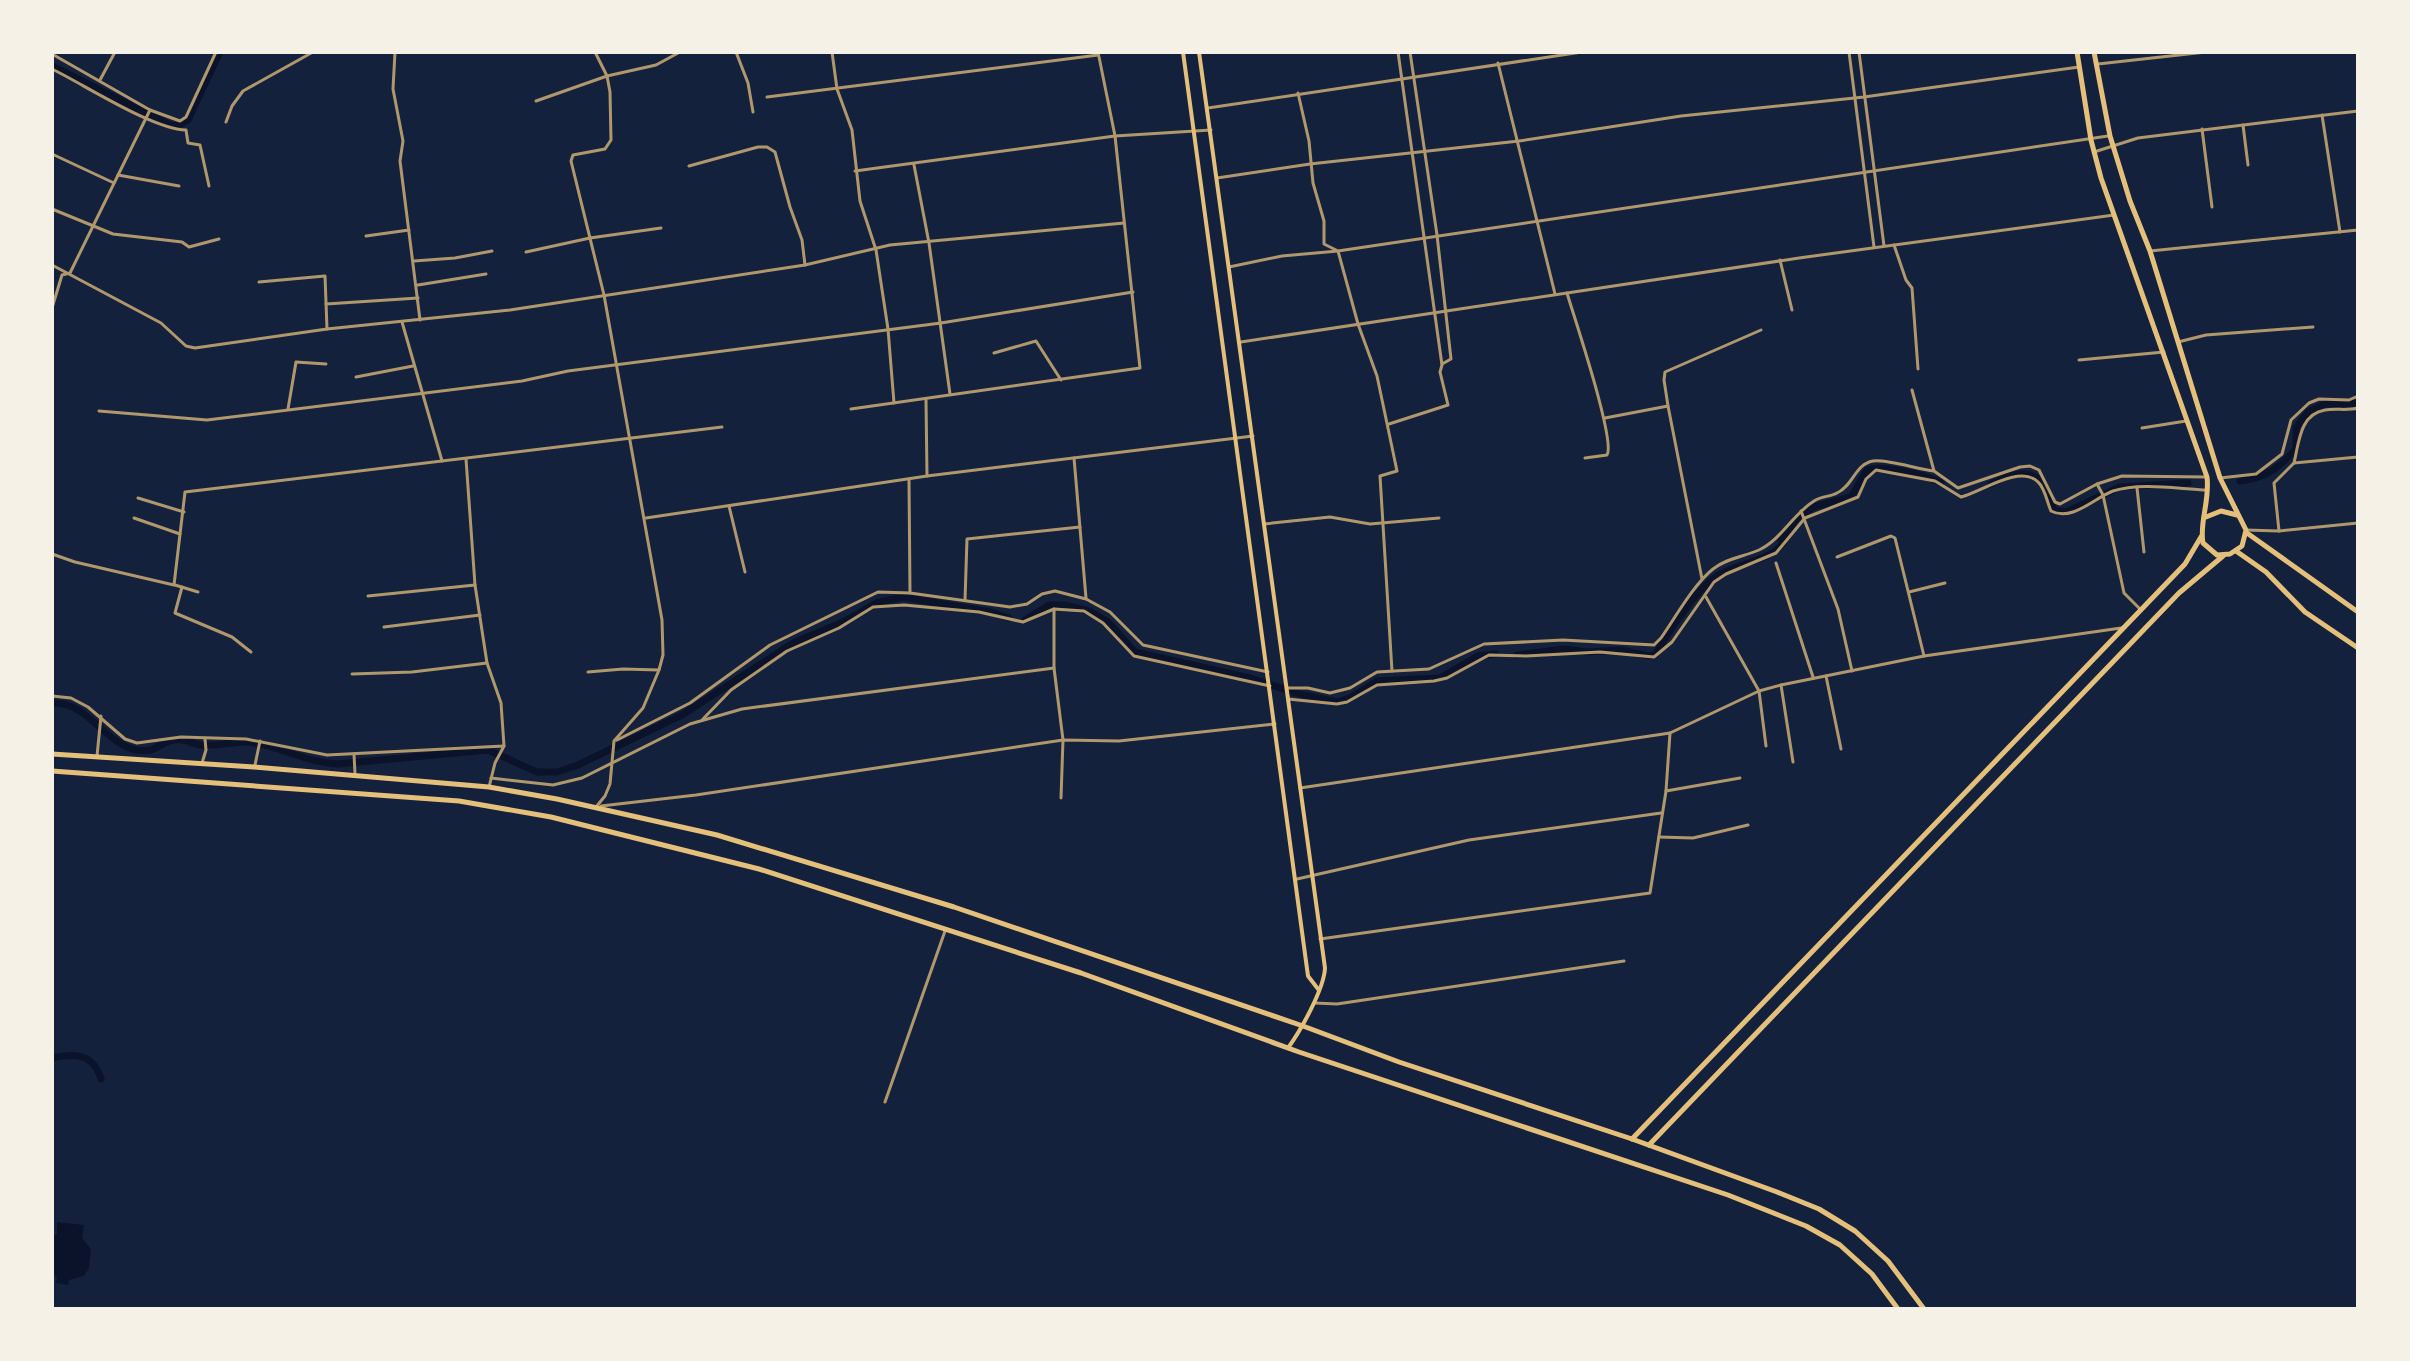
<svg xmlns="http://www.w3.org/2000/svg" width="2410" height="1361" font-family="'Golos Text',sans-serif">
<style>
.water{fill:#0b132b}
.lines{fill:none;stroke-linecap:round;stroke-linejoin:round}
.canal{stroke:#0b132b;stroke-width:7}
.minor{stroke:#b1986c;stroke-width:3}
.secondary{stroke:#e5c07b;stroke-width:4}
.trunk{stroke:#e5c07b;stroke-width:5}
</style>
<rect width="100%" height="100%" fill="#14213d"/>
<path class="water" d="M57,1222L84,1225L82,1238L91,1249L89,1268L84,1276L69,1280L68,1285L56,1283L57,1277L52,1273V1237L57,1234Z"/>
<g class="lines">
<g class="canal">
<path d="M52,66L170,125L177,126L188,120L220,52"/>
<path d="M2240,481C2266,478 2279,468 2296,449V428L2308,412L2325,404L2358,403"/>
<path d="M1991,484C2007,475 2032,466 2044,486C2048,494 2050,503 2054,510L2066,512L2120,487L2188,483"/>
<path d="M1025,620L1049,605H1064L1089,611L1107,621L1135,652L1250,678L1299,694L1337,702L1350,698L1377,681L1440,678L1478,656L1496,654"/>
<path d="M1517,655L1565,649L1587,652L1620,650L1649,656L1655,655C1668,633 1697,588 1717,576C1738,562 1768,563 1784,542L1781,540L1797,518L1813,507L1851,497L1867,470C1881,464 1927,475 1941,483"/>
<path d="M52,703C87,701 104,743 136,750C156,753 155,746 170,741C181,737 190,743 200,745C216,747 233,741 249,742C280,746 307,763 338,764L488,750L537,772H557L578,765L682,715L793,643L843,622L876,603L903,597L991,612L1009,618"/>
<path d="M52,1058C75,1053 93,1053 101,1079"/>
</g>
<g class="minor">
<path d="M395,52L393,89L403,141L400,161L420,320"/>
<path d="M595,52L607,76L610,92L611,140L605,149L573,155L571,161L604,295L662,620L663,655L659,670L643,708L614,741L610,784L605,796L596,807"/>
<path d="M736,52L748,83L753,112"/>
<path d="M832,52L837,89L852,130L860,201L876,250L888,329L894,403"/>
<path d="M1410,52L1437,235L1451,359L1442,364"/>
<path d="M1849,52L1874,247"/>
<path d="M1859,52L1884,246"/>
<path d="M52,54L150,110L180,121L186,117L216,52"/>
<path d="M1498,63L1555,294"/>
<path d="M2098,64L2206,52"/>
<path d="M52,69C85,85 152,129 186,130L188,143L200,145L209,186"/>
<path d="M100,80L115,52"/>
<path d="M1298,93L1309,141L1313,183L1324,221V244L1338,251L1358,324L1377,376L1397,471L1380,476L1392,671"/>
<path d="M767,97L1098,55"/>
<path d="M536,101L607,76L656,65L680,52"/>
<path d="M1208,108L1582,52"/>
<path d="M2322,115L2340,232"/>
<path d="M226,122L232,106L243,91L313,52"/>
<path d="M2243,125L2248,165"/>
<path d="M2202,129L2212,207"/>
<path d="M2094,152L2138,138L2358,111"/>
<path d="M52,154L114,183"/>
<path d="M914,165L929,243L950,394"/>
<path d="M689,166L758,147H767L775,152L790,207L802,240L805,265"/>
<path d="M855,171L1115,136L1211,130"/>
<path d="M118,175L179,186"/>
<path d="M1217,178L1310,164L1519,141L1681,116L1864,97L2079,67"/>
<path d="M52,209L113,234L182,242L189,247L219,239"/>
<path d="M366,236L409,230"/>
<path d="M1894,245L1906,280L1912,288L1918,369"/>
<path d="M2150,251L2358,230"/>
<path d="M526,252L590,238L661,228"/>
<path d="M1780,260L1792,310"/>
<path d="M414,261L455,258L492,251"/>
<path d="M52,265L161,323L186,346L195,348L327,329L510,310L805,265L890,245L1124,223"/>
<path d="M1229,267L1282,256L1338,251L2108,136"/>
<path d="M259,282L325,276L327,329"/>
<path d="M418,285L486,274"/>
<path d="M1567,293C1574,317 1616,441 1607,455L1585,458"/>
<path d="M326,304L418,298"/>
<path d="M52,308L62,275L70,273L150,110"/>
<path d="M402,322L442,461"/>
<path d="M1241,342L1799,258L2114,215"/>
<path d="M2178,342L2206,335L2313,327"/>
<path d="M994,353L1036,341L1061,380"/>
<path d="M2079,360L2164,352"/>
<path d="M356,377L413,366"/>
<path d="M1912,390L1934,471L1958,488L2020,467L2030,466L2039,470L2055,502L2060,504L2097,484L2122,476L2207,477"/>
<path d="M926,400L927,476"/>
<path d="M288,409L296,362L326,364"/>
<path d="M851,409L1140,368L1115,136L1098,52"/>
<path d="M99,411L207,420L522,381L568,371L941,323L1133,292"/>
<path d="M1605,418L1668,406"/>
<path d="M1389,424L1448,405L1440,372L1442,365L1398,52"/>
<path d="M2142,428L2186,421"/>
<path d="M1074,458L1086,598"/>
<path d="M466,459L475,585L487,663L501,703L504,746L495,763L489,787"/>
<path d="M2294,463C2299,442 2300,414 2325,410C2336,408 2347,411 2358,408"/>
<path d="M2220,478L2256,474L2282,454L2291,420L2309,403L2319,399L2349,400L2358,396"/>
<path d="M909,479L910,593"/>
<path d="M2097,484L2103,495L2124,593L2141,610"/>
<path d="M2137,488L2144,552"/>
<path d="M138,498L184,512"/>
<path d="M729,506L745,572"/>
<path d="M1801,511L1838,609L1852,671"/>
<path d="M134,518L180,534"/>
<path d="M646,518L927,476L1253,436"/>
<path d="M1264,524L1330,517L1370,524L1439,518"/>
<path d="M2246,530L2279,531L2358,523"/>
<path d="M2279,531L2274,483L2294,463L2358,457"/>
<path d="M52,554L75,562L174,585L185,492L722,427"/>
<path d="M1837,557L1891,536L1895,538L1924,656"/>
<path d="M1776,563L1813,677"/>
<path d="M1702,579L1668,406L1664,380L1665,372L1761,330"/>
<path d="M175,585L198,592"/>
<path d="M182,587L175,613L232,637L251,652"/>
<path d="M1909,592L1945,583"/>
<path d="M368,596L475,585"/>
<path d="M1706,597L1759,691L1766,746"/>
<path d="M965,600L967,539L1080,527"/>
<path d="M1054,609V668L1063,740L1061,798"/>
<path d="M384,627L480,615"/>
<path d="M588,672L623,669L659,670"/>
<path d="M352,674L412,672L487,663"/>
<path d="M1826,676L1841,749"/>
<path d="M1781,685L1793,762"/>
<path d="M1287,688H1308L1330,693L1350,688L1377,672L1429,669L1484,644L1563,640L1654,645L1661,638C1675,618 1694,584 1713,569C1727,558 1743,557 1759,550C1781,540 1793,514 1814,501C1821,496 1830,497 1837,493C1853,486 1855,464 1873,461C1887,459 1917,469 1934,471"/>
<path d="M52,696L71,698L88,707L125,739L137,743L181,737L246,739L327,755L504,746"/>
<path d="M1288,699L1337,704L1347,702L1377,685L1434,681L1447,678L1489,655L1526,656L1600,652L1654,657L1672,642L1714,582L1726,574L1776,553L1805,518L1858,497L1866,479L1876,470L1935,481L1961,497C1981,492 2020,464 2038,482C2045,488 2047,502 2051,511C2072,522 2094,498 2113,491C2141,482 2178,489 2207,490"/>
<path d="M703,719L731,690L787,651L839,628L873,607L904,605L979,612L1023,622L1054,609L1084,611L1103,623L1134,656L1270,686"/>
<path d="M617,740L690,703L770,645L878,592L910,593L1010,607L1027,604L1042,594L1055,591L1086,599L1110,612L1143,645L1268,672"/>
<path d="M354,754L355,774"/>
<path d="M97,756L101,716"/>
<path d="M202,763L206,750L205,739"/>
<path d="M255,765L260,741"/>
<path d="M491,778L553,785L582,778L690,724L742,709L1054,668"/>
<path d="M1300,788L1670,733L1759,691L1781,685L1924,656L2121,628"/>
<path d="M1666,791L1740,778"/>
<path d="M601,806L696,795L1063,740L1119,741L1275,724"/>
<path d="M1659,837L1693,838L1748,825"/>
<path d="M1297,879L1469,840L1661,813"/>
<path d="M1320,939L1650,893L1666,791L1670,733"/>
<path d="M1315,1003L1337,1004L1624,961"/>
<path d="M885,1102L945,931"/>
</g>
<g class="secondary">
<path d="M1183,52L1308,976L1318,989"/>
<path d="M1199,52L1325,968C1324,989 1301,1030 1288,1048"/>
</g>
<g class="trunk">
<path d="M2077,52L2091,140L2101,178L2207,477C2210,501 2199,523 2203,543L2217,555L2230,554L2242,546L2246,530L2220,478L2150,251L2130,201L2110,136L2094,52"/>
<path d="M2206,517L2221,511L2237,515"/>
<path d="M2247,533L2358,612"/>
<path d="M2236,551L2266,572L2305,612L2358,648"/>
<path d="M52,754L254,767L489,787L557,799L717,835L954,907L1303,1026L1399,1062L1632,1139L1777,1192L1819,1209L1855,1231L1888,1261L1924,1309"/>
<path d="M52,771L459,801L551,817L759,869L1081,973L1299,1052L1728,1195L1806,1226L1840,1245L1872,1274L1898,1309"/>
<path d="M1632,1139L2185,564L2201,537"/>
<path d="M1649,1145L2179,593L2223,556"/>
</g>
</g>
<rect width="2410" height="1361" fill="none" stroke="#f6f1e7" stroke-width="108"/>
</svg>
